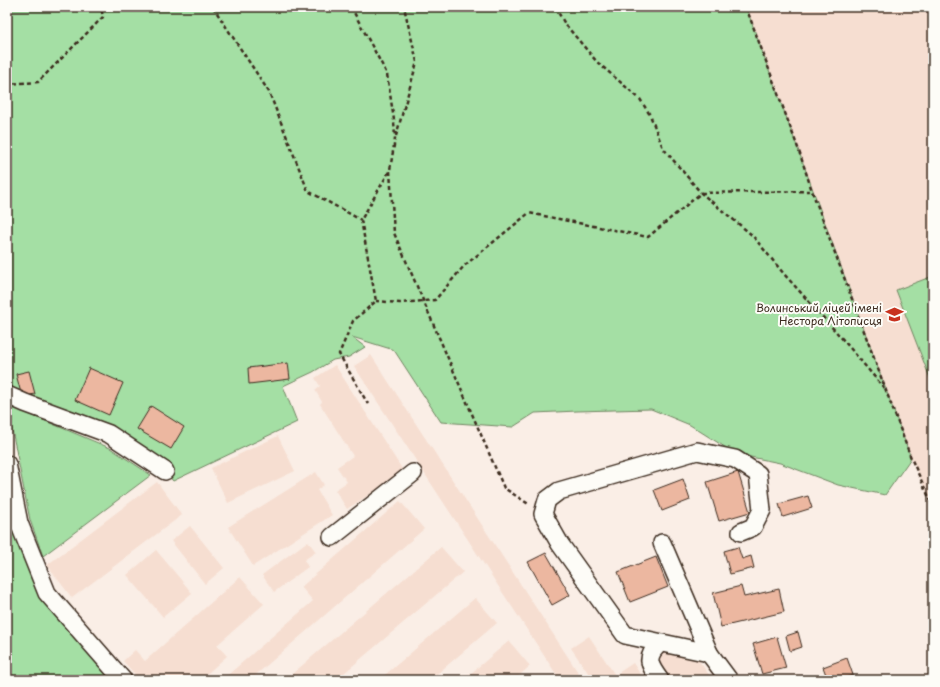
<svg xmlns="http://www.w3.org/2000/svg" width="940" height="687" font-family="'Playpen Sans',sans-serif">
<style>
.built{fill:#f6ded1}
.green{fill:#a4dfa4;stroke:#708461}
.building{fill:#ecb7a0;stroke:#3b2a1e}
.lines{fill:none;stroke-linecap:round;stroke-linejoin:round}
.minor-casing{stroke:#3b2a1e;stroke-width:20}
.path{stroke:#3b2a1e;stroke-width:2.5;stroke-dasharray:4 3;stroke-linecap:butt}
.minor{stroke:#fdfcf7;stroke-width:17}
.labels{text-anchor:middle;stroke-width:4;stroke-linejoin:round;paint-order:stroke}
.poi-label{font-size:11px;fill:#3b2a1e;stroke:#fdfcf7;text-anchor:end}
</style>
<rect width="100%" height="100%" fill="#faeee6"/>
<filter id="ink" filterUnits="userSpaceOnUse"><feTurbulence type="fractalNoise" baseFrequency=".025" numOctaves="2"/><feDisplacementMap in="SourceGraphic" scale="8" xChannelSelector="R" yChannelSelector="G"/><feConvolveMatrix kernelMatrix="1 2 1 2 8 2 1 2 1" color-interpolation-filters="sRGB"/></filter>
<g filter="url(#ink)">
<g class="built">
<path d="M746,7H933V506L911,458Z"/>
<path d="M371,355L583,680H560L354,366Z"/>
<path d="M335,365L404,472L347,509L335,490L347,482L337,467L353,456L320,404L322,402L315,390L320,386L315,378Z"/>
<path d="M278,436L295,471L228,503L211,468Z"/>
<path d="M316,472L324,485L317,490L332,515L253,566L228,527Z"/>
<path d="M157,482L182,515L72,598L47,565Z"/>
<path d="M400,501L424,529L250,680H222L313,601L301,587Z"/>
<path d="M190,526L224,568L205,584L171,541Z"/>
<path d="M308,541L316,552L304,560L308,567L274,592L262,575Z"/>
<path d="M441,547L463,572L336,680H285Z"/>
<path d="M156,550L192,593L163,617L127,575Z"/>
<path d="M240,577L264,604L217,645L227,656L200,680H168L166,678L164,680H140L123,661L135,650L145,661Z"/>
<path d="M475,598L497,623L430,680H379Z"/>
<path d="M589,636L615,675L633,663L644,680H593L571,648Z"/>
<path d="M509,641L530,666L514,680H463Z"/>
<path d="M662,650L696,657L713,680H671L654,657Z"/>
</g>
<g class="green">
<path d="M7,7H746L911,458L885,495L838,485L780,463L736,454L690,425L651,409L577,411L535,413L513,427L441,422L394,350L352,337L365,347L349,357L333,360L313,372L283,386L297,422L173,481L165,471L109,434L7,395Z"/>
<path d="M933,276V386L896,290Z"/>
<path d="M7,405L110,448L151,475L43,556L30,520Z"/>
<path d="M7,464L47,593L123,680H7Z"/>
</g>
<g class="building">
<path d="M288,363L290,379L249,384L248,368Z"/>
<path d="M89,368L123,383L109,415L75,400Z"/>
<path d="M29,371L35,394L22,397L16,374Z"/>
<path d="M151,406L184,427L171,449L137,429Z"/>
<path d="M738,472L750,512L719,521L707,482Z"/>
<path d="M683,479L690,500L662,511L654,490Z"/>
<path d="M808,496L812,508L783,517L779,504Z"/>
<path d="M738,547L742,559L751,556L754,568L730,574L724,551Z"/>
<path d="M546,553L570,595L552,605L528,562Z"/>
<path d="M656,557L668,587L630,602L618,572Z"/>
<path d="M741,586L744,597L779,589L784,612L721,627L713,593Z"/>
<path d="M798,632L802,647L790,651L786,636Z"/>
<path d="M777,637L786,668L762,674L753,644Z"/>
<path d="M847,658L853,675L840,680H828L823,667Z"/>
</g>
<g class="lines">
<defs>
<g id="minor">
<path d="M7,395L25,403L109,434L165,471"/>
<path d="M7,464L19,523L47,593L123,680"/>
<path d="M332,537L413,473"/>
<path d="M662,543L710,655"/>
<path d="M660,680C648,664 645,657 660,643"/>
<path d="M729,680L709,653L625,635L560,544L543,514L547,500L559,491L697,451L735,459L758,474L762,510L753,527L741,532"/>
</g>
</defs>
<use href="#minor" class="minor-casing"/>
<g class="path">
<path d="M213,7L269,92L308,191L361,220"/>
<path d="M351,7L387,74L394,120L395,139L390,170L361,220L376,301L353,321L339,354L368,404"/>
<path d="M555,7L565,24L597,62L640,99L650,115L663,148L701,193L752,235L784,274L839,335L884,388"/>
<path d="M746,7L798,148L812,191L911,458L933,506V522"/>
<path d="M7,84L38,82L103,17L101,7"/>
<path d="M396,136L417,62L404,7"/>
<path d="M390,171L394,233L504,488L530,505"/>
<path d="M376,301L400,303L435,300L464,266L529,213L648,237L701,193L812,191"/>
</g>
<use href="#minor" class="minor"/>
</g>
</g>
<defs>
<symbol id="school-bare" viewBox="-9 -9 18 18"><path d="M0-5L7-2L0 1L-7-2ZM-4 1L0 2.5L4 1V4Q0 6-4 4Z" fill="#c8321e" stroke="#fdfcf7" stroke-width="2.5" paint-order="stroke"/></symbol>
</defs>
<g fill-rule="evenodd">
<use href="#school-bare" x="882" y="302" width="25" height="25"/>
</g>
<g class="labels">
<g class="poi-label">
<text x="882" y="312">Волинський ліцей імені<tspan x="882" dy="13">Нестора Літописця</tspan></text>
</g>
</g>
<rect width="940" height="687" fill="none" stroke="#fdfcf7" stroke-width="24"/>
<rect x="12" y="12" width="916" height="663" fill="none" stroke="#3b2a1e" stroke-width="1.5" filter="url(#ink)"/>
</svg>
